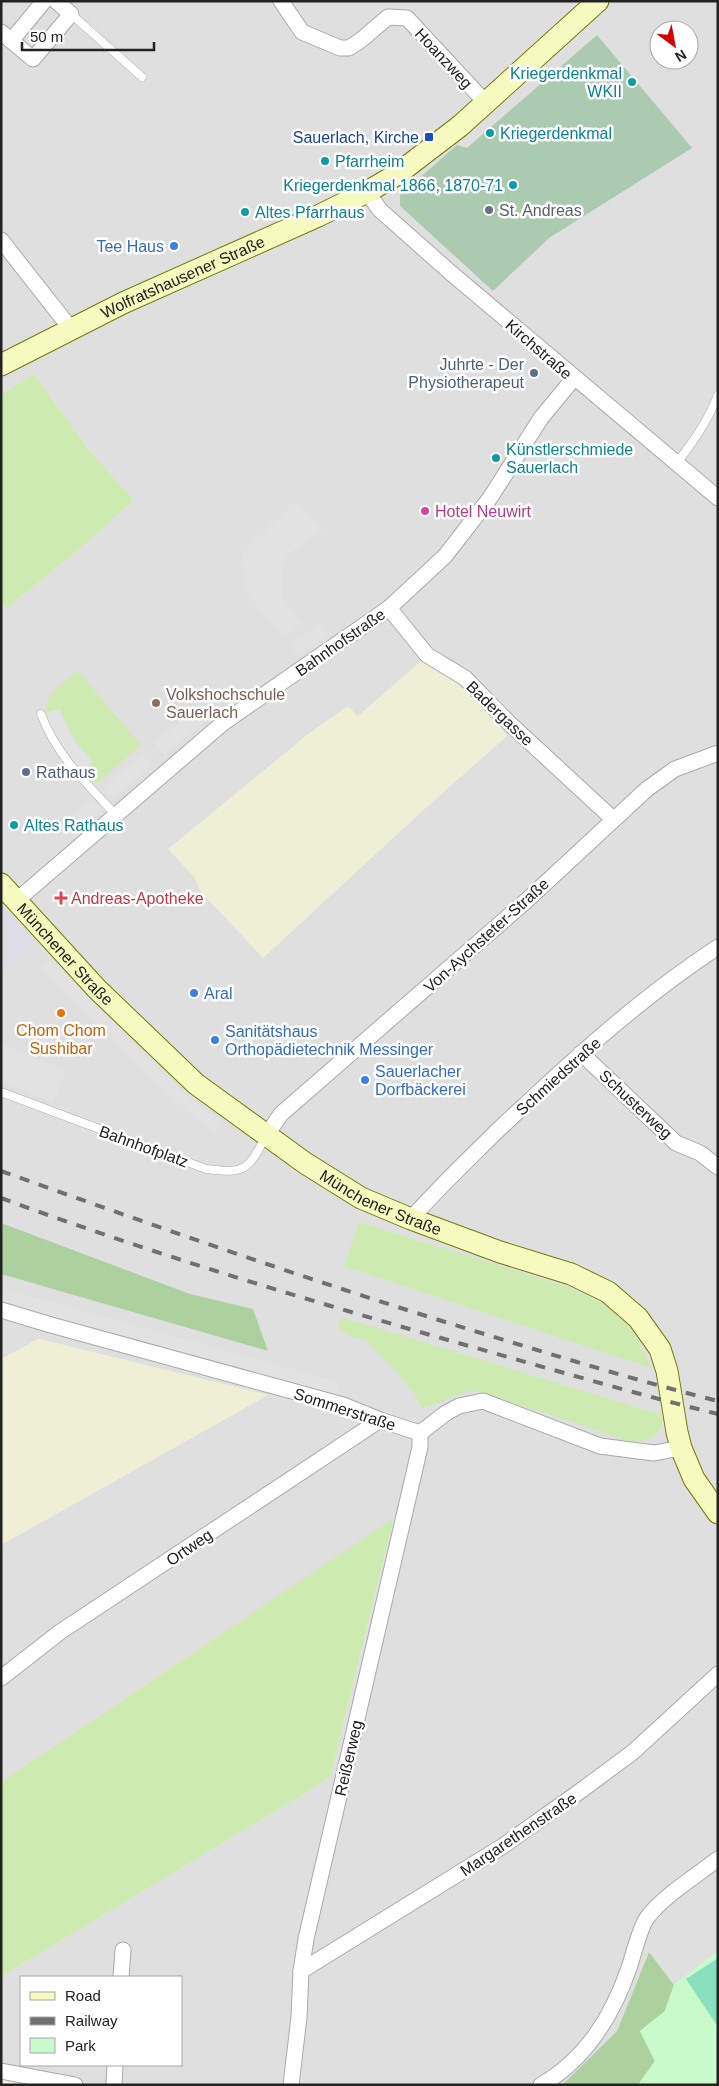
<svg xmlns="http://www.w3.org/2000/svg" width="719" height="2086" font-family="Arial,sans-serif">
<style>
.residential{fill:#e0dfdf;fill-rule:evenodd}
.farmland{fill:#eef0d5}
.grass{fill:#cdebb0}
.forest{fill:#add19e}
.cemetery{fill:#aacbaf}
.park{fill:#c8facc}
.pitch{fill:#88e0be}
.parking{fill:#e2e2e2}
.plaza{fill:#dddde8}
.lines{fill:none;stroke-linecap:round;stroke-linejoin:round}
.service-casing{stroke:#a9a9a9;stroke-width:9}
.minor-casing{stroke:#a9a9a9;stroke-width:17}
.secondary-casing{stroke:#707d05;stroke-width:23}
.service{stroke:#fff;stroke-width:8}
.minor{stroke:#fff;stroke-width:15}
.secondary{stroke:#f7fabf;stroke-width:21}
.rail{stroke:#707070;stroke-width:4;stroke-dasharray:10 10;stroke-linecap:butt}
.culture-dot{fill:#0f9aa8;stroke:#fff;stroke-width:2}
.transit-dot{fill:#1a4fb4;stroke:#fff;stroke-width:2}
.worship-dot{fill:#6b7280;stroke:#fff;stroke-width:2}
.shop-dot{fill:#3f7fe0;stroke:#fff;stroke-width:2}
.service-dot{fill:#5c6f8a;stroke:#fff;stroke-width:2}
.hotel-dot{fill:#d1479c;stroke:#fff;stroke-width:2}
.education-dot{fill:#8d6e63;stroke:#fff;stroke-width:2}
.health-dot{fill:#e0444e;stroke:#fff;stroke-width:2}
.food-dot{fill:#e8710a;stroke:#fff;stroke-width:2}
.labels{text-anchor:middle;stroke-width:5;stroke-linejoin:round;paint-order:stroke}
.street-label{font-size:16px;fill:#222;stroke:#fff}
.culture-label{font-size:16px;fill:#0d838f;stroke:#fff;text-anchor:start}
.transit-label{font-size:16px;fill:#164399;stroke:#fff;text-anchor:end}
.worship-label{font-size:16px;fill:#5b616d;stroke:#fff;text-anchor:start}
.shop-label{font-size:16px;fill:#366cbe;stroke:#fff;text-anchor:start}
.service-label{font-size:16px;fill:#4e5e75;stroke:#fff;text-anchor:end}
.hotel-label{font-size:16px;fill:#b23c85;stroke:#fff;text-anchor:start}
.education-label{font-size:16px;fill:#785e54;stroke:#fff;text-anchor:start}
.health-label{font-size:16px;fill:#be3a42;stroke:#fff;text-anchor:start}
.food-label{font-size:16px;fill:#c56008;stroke:#fff}
</style>
<rect width="100%" height="100%" fill="#f2efe9"/>
<path class="residential" d="M1,1H718V1951L674,1985L649,1952L617,2031L562,2085H40L1,2078V1977L330,1778L394,1519L1,1782V1545L267,1395L39,1339L1,1359V602L7,608L82,547L134,500L89,450L34,374L1,395ZM659,30H689V60H659ZM21,1977H181V2065H21Z"/>
<g class="farmland">
<path d="M421,661L459,680L497,721L507,736L419,814L263,958L200,891L195,878L168,849L312,731L348,706L358,716Z"/>
<path d="M39,1339L268,1395L1,1545V1359Z"/>
</g>
<g class="grass">
<path d="M34,374L89,450L134,500L82,547L7,608L1,602V395Z"/>
<path d="M78,671L141,745L96,784L83,769L93,761C76,745 69,732 60,709L46,713C45,693 64,682 78,671Z"/>
<path d="M359,1222L570,1288C614,1306 633,1323 651,1368L344,1266Z"/>
<path d="M341,1317L662,1415V1425L655,1436L642,1441L629,1442L582,1425L472,1390L422,1409L415,1395L396,1371L365,1340L350,1336L338,1328Z"/>
<path d="M394,1518L330,1778L1,1977V1782Z"/>
</g>
<g class="forest">
<path d="M1,1223L190,1294L253,1309L268,1351L1,1274Z"/>
<path d="M649,1952L674,1985L665,2011L640,2031L655,2061L638,2085H562L617,2031Z"/>
</g>
<path class="cemetery" d="M597,35L692,148L549,238L493,291L400,206V195L457,145L467,148Z"/>
<path class="park" d="M718,1951V2085H638L655,2061L640,2031L665,2011L674,1985Z"/>
<path class="pitch" d="M718,1958V2027L686,1979Z"/>
<g class="parking">
<path d="M295,502L324,529L286,556L282,576V597L302,623L283,638L244,590L243,552Z"/>
<path d="M320,623L328,635L299,656L290,645Z"/>
<path d="M60,709L67,728L77,746L94,762L78,774L41,714Z"/>
<path d="M196,709L206,721L164,755L154,743Z"/>
<path d="M143,754L153,765L112,800L102,789Z"/>
<path d="M93,799L101,809L71,835L62,825Z"/>
<path d="M52,959L148,1059L184,1093L223,1123L215,1133L177,1102L92,1021L42,968Z"/>
<path d="M1,1044L66,1071L53,1103L1,1081Z"/>
<path d="M1,1288L338,1382L341,1397L1,1302Z"/>
</g>
<path class="plaza" d="M1,905L35,941L1,975Z"/>
<g class="lines">
<defs>
<g id="service">
<path d="M71,14L142,77"/>
<path d="M676,464C693,442 708,421 718,395"/>
<path d="M41,714C56,755 87,784 116,815"/>
<path d="M1,1092L206,1169C246,1174 248,1170 266,1136"/>
</g>
<g id="minor">
<path d="M281,1L302,32L340,48H349L361,40L388,17L407,18L486,103"/>
<path d="M1,32L33,59L71,14L56,1"/>
<path d="M11,41L44,1"/>
<path d="M367,192L380,210L451,273L718,498"/>
<path d="M1,240L71,329"/>
<path d="M389,608L427,655L465,678L508,722L613,819"/>
<path d="M16,901L223,723L389,608L445,556L490,498L541,418L574,378"/>
<path d="M581,1053L676,1143L700,1153L718,1167"/>
<path d="M266,1136L281,1114L526,901L647,789L675,769L718,753"/>
<path d="M411,1219C438,1188 467,1161 496,1132C566,1066 637,1000 718,947"/>
<path d="M1,1310L51,1325L343,1405L380,1420L420,1433"/>
<path d="M420,1433L446,1413L459,1406L483,1401L600,1446L654,1453L681,1448"/>
<path d="M1,1678L60,1632L380,1420"/>
<path d="M301,1971L503,1846L579,1792L633,1752L718,1674"/>
<path d="M121,1977L123,1950"/>
<path d="M1,2071L75,2085"/>
<path d="M114,2085L115,2065"/>
<path d="M291,2085L299,2017L301,1971L306,1939L420,1447V1433"/>
<path d="M541,2085C586,2059 612,2017 629,1968C633,1956 640,1927 647,1918C662,1897 697,1875 718,1859"/>
</g>
<g id="secondary">
<path id="s1" d="M1,365L123,303L318,216L367,192L396,175L460,126L598,1"/>
<path id="s2" d="M1,884L97,989L196,1084L305,1163L361,1198L411,1219L500,1252L571,1274L608,1292L638,1318L660,1349L667,1371L677,1432L681,1448L694,1479L718,1513"/>
</g>
</defs>
<use href="#service" class="service-casing"/>
<use href="#minor" class="minor-casing"/>
<use href="#secondary" class="secondary-casing"/>
<use href="#service" class="service"/>
<use href="#minor" class="minor"/>
<use href="#secondary" class="secondary"/>
<g class="rail">
<path d="M1,1171C160,1228 320,1284 481,1333C560,1357 638,1381 718,1401"/>
<path d="M1,1198C153,1254 307,1300 462,1344C547,1368 632,1393 718,1414"/>
</g>
</g>
<g class="culture-dot">
<circle cx="632" cy="82" r="5"/>
<circle cx="490" cy="133" r="5"/>
<circle cx="325" cy="161" r="5"/>
<circle cx="513" cy="185" r="5"/>
<circle cx="245" cy="212" r="5"/>
<circle cx="496" cy="458" r="5"/>
<circle cx="14" cy="825" r="5"/>
</g>
<rect class="transit-dot" x="424" y="132" width="10" height="10" rx="2.5"/>
<circle class="worship-dot" cx="489" cy="210" r="5"/>
<g class="shop-dot">
<circle cx="174" cy="246" r="5"/>
<circle cx="194" cy="993" r="5"/>
<circle cx="215" cy="1040" r="5"/>
<circle cx="365" cy="1080" r="5"/>
</g>
<g class="service-dot">
<circle cx="534" cy="373" r="5"/>
<circle cx="26" cy="772" r="5"/>
</g>
<circle class="hotel-dot" cx="425" cy="511" r="5"/>
<circle class="education-dot" cx="156" cy="703" r="5"/>
<path class="health-dot" d="M58.5 890.5h5v5h5v5h-5v5h-5v-5h-5v-5h5z"/>
<circle class="food-dot" cx="61" cy="1013" r="5"/>
<g class="labels">
<g class="street-label">
<text transform="translate(444 58) rotate(47)" y="6">Hoanzweg</text>
<text dy="6" stroke="none"><textPath href="#s1" startOffset="202">Wolfratshausener Straße</textPath></text>
<text transform="translate(539 349) rotate(41)" y="6">Kirchstraße</text>
<text transform="translate(340 642) rotate(-35)" y="6">Bahnhofstraße</text>
<text transform="translate(500 713) rotate(44)" y="6">Badergasse</text>
<text transform="translate(486 935) rotate(-42)" y="6">Von-Aychsteter-Straße</text>
<text dy="6" stroke="none"><textPath href="#s2" startOffset="95">Münchener Straße</textPath></text>
<text transform="translate(558 1076) rotate(-42)" y="6">Schmiedstraße</text>
<text transform="translate(636 1104) rotate(43)" y="6">Schusterweg</text>
<text transform="translate(144 1146) rotate(20)" y="6">Bahnhofplatz</text>
<text dy="6" stroke="none"><textPath href="#s2" startOffset="500">Münchener Straße</textPath></text>
<text transform="translate(345 1409) rotate(18)" y="6">Sommerstraße</text>
<text transform="translate(189 1547) rotate(-34)" y="6">Ortweg</text>
<text transform="translate(348 1758) rotate(-77)" y="6">Reißerweg</text>
<text transform="translate(518 1834) rotate(-34)" y="6">Margarethenstraße</text>
</g>
<g class="culture-label">
<text x="622" y="79" text-anchor="end">Kriegerdenkmal<tspan x="622" dy="18">WKII</tspan></text>
<text x="500" y="139">Kriegerdenkmal</text>
<text x="335" y="167">Pfarrheim</text>
<text x="503" y="191" text-anchor="end">Kriegerdenkmal 1866, 1870-71</text>
<text x="255" y="218">Altes Pfarrhaus</text>
<text x="506" y="455">Künstlerschmiede<tspan x="506" dy="18">Sauerlach</tspan></text>
<text x="24" y="831">Altes Rathaus</text>
</g>
<g class="transit-label">
<text x="419" y="143">Sauerlach, Kirche</text>
</g>
<g class="worship-label">
<text x="499" y="216">St. Andreas</text>
</g>
<g class="shop-label">
<text x="164" y="252" text-anchor="end">Tee Haus</text>
<text x="204" y="999">Aral</text>
<text x="225" y="1037">Sanitätshaus<tspan x="225" dy="18">Orthopädietechnik Messinger</tspan></text>
<text x="375" y="1077">Sauerlacher<tspan x="375" dy="18">Dorfbäckerei</tspan></text>
</g>
<g class="service-label">
<text x="524" y="370">Juhrte - Der<tspan x="524" dy="18">Physiotherapeut</tspan></text>
<text x="36" y="778" text-anchor="start">Rathaus</text>
</g>
<g class="hotel-label">
<text x="435" y="517">Hotel Neuwirt</text>
</g>
<g class="education-label">
<text x="166" y="700">Volkshochschule<tspan x="166" dy="18">Sauerlach</tspan></text>
</g>
<g class="health-label">
<text x="71" y="904">Andreas-Apotheke</text>
</g>
<g class="food-label">
<text x="61" y="1036">Chom Chom<tspan x="61" dy="18">Sushibar</tspan></text>
</g>
</g>
<rect width="719" height="2086" fill="none" stroke="#222222" stroke-width="5"/>
<rect x="20" y="1976" width="162" height="90" fill="#ffffff" stroke="#a7a7a7"/>
<rect x="30" y="1992" width="25" height="8" fill="#f7fabf" stroke="#a7a7a7"/>
<text x="65" y="2001" font-size="15" fill="#222222">Road</text>
<rect x="30" y="2017" width="25" height="8" fill="#707070" stroke="#a7a7a7"/>
<text x="65" y="2026" font-size="15" fill="#222222">Railway</text>
<rect x="30" y="2038" width="25" height="15" fill="#c8facc" stroke="#a7a7a7"/>
<text x="65" y="2051" font-size="15" fill="#222222">Park</text>
<g transform="translate(674 45) rotate(148)"><circle r="24" fill="#ffffff" stroke="#a7a7a7"/>
<path d="M0-4L9 19L0 12L-9 19Z" fill="#d40000"/>
<text y="-8" font-size="14" font-weight="bold" text-anchor="middle" fill="#222222">N</text>
</g>
<path d="M22 42v8h132v-8" fill="none" stroke="#222222" stroke-width="2.5"/>
<text x="30" y="42" font-size="15" fill="#222222" stroke="#ffffff" stroke-width="4" paint-order="stroke">50 m</text>
</svg>
